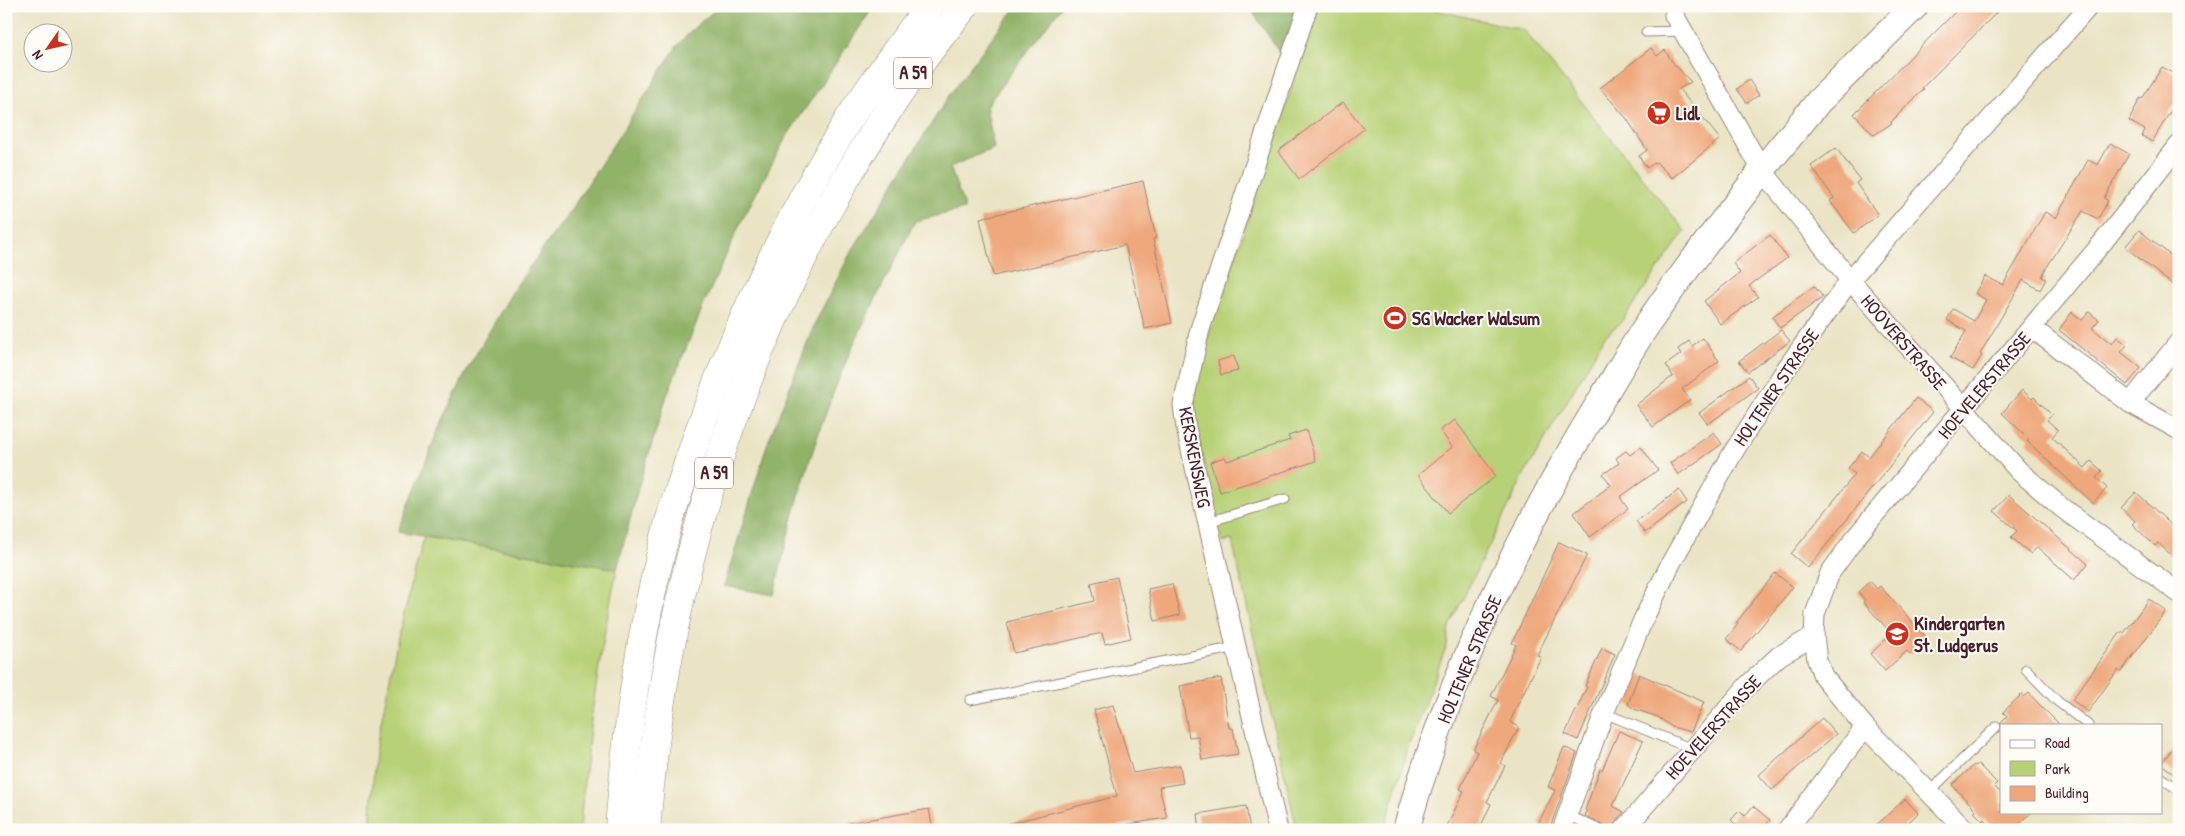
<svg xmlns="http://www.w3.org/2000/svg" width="2185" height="836" font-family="'Patrick Hand',sans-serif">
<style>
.green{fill:#b7d176;stroke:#807850}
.forest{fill:#91b367;stroke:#6e6949}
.building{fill:#efa87b}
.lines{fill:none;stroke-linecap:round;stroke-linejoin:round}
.lane-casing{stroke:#9a8278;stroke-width:11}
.street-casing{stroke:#9a8278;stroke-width:21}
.secondary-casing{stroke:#9a8278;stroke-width:28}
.highway-casing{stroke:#9a8278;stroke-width:29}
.lane{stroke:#fff;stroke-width:9}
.street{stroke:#fff;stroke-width:19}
.secondary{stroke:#fff;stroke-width:26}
.highway{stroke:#fff;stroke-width:28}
.labels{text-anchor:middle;stroke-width:4;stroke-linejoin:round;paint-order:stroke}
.shield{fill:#fdfcf7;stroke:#806168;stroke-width:1}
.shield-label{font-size:18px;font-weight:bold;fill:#4a1f2b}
.poi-label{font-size:19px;font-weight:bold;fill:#4a1f2b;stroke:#fdfcf7;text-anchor:start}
.street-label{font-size:19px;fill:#4a1f2b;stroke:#fdfcf7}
</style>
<rect width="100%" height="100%" fill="#fdfcf7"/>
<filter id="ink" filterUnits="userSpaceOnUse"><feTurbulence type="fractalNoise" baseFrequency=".02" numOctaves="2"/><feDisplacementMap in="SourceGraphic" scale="10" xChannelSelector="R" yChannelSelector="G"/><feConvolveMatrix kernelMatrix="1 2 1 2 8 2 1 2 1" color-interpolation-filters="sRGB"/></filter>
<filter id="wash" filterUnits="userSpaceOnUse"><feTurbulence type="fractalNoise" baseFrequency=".0096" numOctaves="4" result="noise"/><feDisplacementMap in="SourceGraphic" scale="20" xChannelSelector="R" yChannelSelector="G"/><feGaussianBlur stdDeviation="1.12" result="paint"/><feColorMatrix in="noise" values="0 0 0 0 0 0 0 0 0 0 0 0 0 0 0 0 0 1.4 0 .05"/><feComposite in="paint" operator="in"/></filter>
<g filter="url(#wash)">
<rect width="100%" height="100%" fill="#eae4c4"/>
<g class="green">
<path d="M1319,6H1417L1524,30L1685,231L1621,322L1605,336L1523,477L1449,627L1447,645L1410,742L1384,830H1297L1232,540L1222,542L1193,416L1196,374Z"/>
<path d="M424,537L617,569C599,656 586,742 580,830H370L375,752L399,633Z"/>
</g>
<g class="forest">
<path d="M720,6H874L785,139L741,222L704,304L667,395L639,485L617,569L398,532L439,428L468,368L514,289L573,207L677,46L694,28Z"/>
<path d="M1018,6H1062L986,106L994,148L950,167L965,209L915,221C894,264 871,306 851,350C817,428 792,512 774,595L724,586L767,445L815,323L850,254L948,97L999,28Z"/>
<path d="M1249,6H1297L1281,55Z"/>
</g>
<g id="blocks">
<g class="building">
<path d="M1961,6H2003L1922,88L1924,89L1891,122L1892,123L1874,135L1854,114Z"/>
<path d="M1651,48L1657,56L1665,50L1673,63L1691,82L1679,89L1720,139L1672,178L1656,162L1647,168L1639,156L1647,150L1627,119L1600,88Z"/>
<path d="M2162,67L2179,76V97L2152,142L2142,136L2145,130L2129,121L2140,98L2142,99Z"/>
<path d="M1749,80L1759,95L1747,103L1737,89Z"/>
<path d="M1343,102L1364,129L1299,179L1278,151Z"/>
<path d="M2110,143L2129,154L2104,198L2108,201L2098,219L2083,211L2045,270L2042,277L2046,279L2040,290L2023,280L1980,354L1982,355L1973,370L1950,358L1966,331L1947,320L1953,309L1974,321L1986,300L1975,293L1985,276L2003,285L2045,212L2056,218L2088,160L2098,165Z"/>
<path d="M1836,148L1860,180L1856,183L1878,215L1854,233L1830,201L1834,198L1811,166Z"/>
<path d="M1143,181L1156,238L1153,239L1172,323L1145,329L1125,245L993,276L980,218Z"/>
<path d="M2139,230L2179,262V290L2125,247Z"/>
<path d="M1770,235L1787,258L1749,286L1758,297L1720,324L1704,301L1740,273L1733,263Z"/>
<path d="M1814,286L1823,297L1780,328L1772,317Z"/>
<path d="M2072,312L2082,320L2089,312L2099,320L2092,328L2112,344L2117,337L2127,345L2121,352L2141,368L2127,385L2059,330Z"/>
<path d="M1781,330L1790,341L1748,372L1739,361Z"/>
<path d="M1703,338L1719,361L1682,389L1690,400L1653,427L1636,405L1673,376L1666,365L1681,354L1678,349L1689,341L1692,346Z"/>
<path d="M1234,356L1238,371L1221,375L1218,361Z"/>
<path d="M1749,376L1758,388L1708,424L1699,413Z"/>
<path d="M2022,390L2032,399L2034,397L2052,415L2047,420L2058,430L2052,437L2085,468L2091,461L2102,471L2096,478L2107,488L2093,503L2027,441L2029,439L2002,413Z"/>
<path d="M1916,398L1933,412L1808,568L1791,554L1855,474L1848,468L1862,451L1869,457Z"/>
<path d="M1455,420L1496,476L1448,513L1418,475L1452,447L1440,430Z"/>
<path d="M1306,430L1316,461L1220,492L1210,462L1225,457L1227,461L1290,440L1288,436Z"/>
<path d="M1714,432L1722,444L1678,475L1670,463Z"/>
<path d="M1641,447L1658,470L1620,497L1628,509L1590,537L1574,513L1611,485L1603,474L1619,463L1616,458L1626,451L1630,455Z"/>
<path d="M1679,490L1687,502L1645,533L1636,521Z"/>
<path d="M2136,492L2179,532V562L2158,543L2155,546L2132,524L2135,521L2121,508Z"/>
<path d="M2009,495L2088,564L2074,580L2037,547L2031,554L2011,537L2017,531L1994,511Z"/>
<path d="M1559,542L1587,555L1537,655L1541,657L1516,708L1510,722L1519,727L1501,763L1505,766L1487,802L1491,804L1479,830H1445L1464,791L1460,789L1477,752L1473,750L1498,700L1491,696L1516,645L1512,643Z"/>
<path d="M1775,573L1793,587L1741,651L1726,639L1738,624L1736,623Z"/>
<path d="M1117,577L1131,638L1105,644L1102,633L1014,653L1007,622L1095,601L1091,583Z"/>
<path d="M1870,581L1877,589L1880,586L1927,638L1910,654L1907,651L1885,671L1870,654L1892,634L1863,602L1865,600L1858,592Z"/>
<path d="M1172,584L1180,615L1155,621L1148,589Z"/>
<path d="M2149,599L2166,611L2121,672L2118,670L2088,712L2072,700L2121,632L2124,633Z"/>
<path d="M1602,648L1615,654L1578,740L1565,734L1587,687L1585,686Z"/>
<path d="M1639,674L1704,702L1691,732L1672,727L1658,717L1634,709L1628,704Z"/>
<path d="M1221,678L1229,728H1233L1238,754L1202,760L1198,736L1189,737L1180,686Z"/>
<path d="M2029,693L2037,702L2060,725H2002L2000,723L2007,716L2003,712L2022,694L2024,697Z"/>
<path d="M1113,705L1133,773L1180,765L1183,783L1159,787L1167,818L1110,827L1111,830H1003V825L1117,796L1094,710Z"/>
<path d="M1822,718L1836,734L1772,790L1759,775Z"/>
<path d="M1619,731L1643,741L1613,806L1624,812L1615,823L1613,830H1606L1603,825L1585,816L1587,811L1585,810L1600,769L1602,770Z"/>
<path d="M2179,740V777L2161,764Z"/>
<path d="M1564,747L1577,753L1549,830L1538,824L1555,790L1548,787Z"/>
<path d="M1978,764L1997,783L1994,786L2001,793V812H2032L2013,830H1995L1984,819L1983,821L1974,812L1976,810L1952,785L1974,765L1975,766Z"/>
<path d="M1905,799L1918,813L1901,830H1871Z"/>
<path d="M1246,806L1250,830H1200L1198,814Z"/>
<path d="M1753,806L1770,820L1762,830H1734L1737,826L1731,820L1739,811L1745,816Z"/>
<path d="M929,809L933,830H850L849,823Z"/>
</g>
</g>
</g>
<g filter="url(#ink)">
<use href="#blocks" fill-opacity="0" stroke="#9a8278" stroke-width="1"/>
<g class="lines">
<defs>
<g id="lane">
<path d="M1646,32L1684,31"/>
<path d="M1208,522L1285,499"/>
<path d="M2026,669L2057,701L2088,725"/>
<path d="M970,700L1237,647"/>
<path d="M1604,713L1692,749"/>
<path d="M2161,778L2179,790"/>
<path d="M1930,791L1996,727"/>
<path d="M1566,814L1600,830"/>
</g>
<g id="street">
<path d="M1674,15L1762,170L1850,280L2019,471L2062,508L2179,593"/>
<path d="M2032,328L2130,403L2179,430"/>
<path d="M2130,403L2179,342"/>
<path d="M1278,830L1186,428L1183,405L1200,329L1308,6"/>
<path d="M1562,830L1604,713L1643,620L1671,563L1734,451L1786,369L1850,280L2089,6"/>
<path d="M1624,830L1748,685L1779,656L1814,636"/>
<path d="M1787,830L1865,727"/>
<path d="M1966,830L1865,727L1823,676L1817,660L1814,636L1815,614L1830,573L1855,538L2103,242L2179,145"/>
</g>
<path id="secondary" d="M1406,830C1448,677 1519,534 1601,400C1617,374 1632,347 1649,322C1684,270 1724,220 1762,170L1819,101L1915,6"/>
<g id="highway">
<path d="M619,830C626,729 641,627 667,529C673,506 682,483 689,460C728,344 780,232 844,127C870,85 900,46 929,6"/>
<path d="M646,830C664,596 728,379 847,177C882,117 920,59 965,6"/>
</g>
</defs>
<use href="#lane" class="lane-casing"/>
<use href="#street" class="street-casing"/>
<use href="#secondary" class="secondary-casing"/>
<use href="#highway" class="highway-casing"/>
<use href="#lane" class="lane"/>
<use href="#street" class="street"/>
<use href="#secondary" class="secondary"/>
<use href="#highway" class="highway"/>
</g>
</g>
<defs>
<symbol id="supermarket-disc" viewBox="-11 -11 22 22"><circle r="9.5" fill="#c8321e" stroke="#fdfcf7"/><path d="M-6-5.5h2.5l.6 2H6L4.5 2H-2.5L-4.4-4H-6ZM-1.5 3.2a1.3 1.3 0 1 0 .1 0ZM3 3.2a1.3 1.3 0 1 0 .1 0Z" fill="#fff"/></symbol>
<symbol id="stadium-disc" viewBox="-11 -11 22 22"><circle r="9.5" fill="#c8321e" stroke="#fdfcf7"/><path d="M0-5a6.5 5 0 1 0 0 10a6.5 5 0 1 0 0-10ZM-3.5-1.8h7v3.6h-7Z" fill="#fff"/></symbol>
<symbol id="school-disc" viewBox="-11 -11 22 22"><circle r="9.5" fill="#c8321e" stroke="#fdfcf7"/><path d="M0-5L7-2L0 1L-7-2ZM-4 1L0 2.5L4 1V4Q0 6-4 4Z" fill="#fff"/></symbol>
</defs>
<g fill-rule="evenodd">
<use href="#supermarket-disc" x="1645" y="99" width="28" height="28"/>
<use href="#stadium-disc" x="1381" y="304" width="28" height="28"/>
<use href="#school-disc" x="1883" y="620" width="28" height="28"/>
</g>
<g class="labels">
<g class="shield">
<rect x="894" y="57.5" width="38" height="31" rx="4"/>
<rect x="695" y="457.5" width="38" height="31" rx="4"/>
</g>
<g class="shield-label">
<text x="913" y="79">A 59</text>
<text x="714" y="479">A 59</text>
</g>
<g class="poi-label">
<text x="1676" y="120">Lidl</text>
<text x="1412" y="325">SG Wacker Walsum</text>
<text x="1914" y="630">Kindergarten<tspan x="1914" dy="22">St. Ludgerus</tspan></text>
</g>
<g class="street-label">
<text transform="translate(1904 342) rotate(49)" y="7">HOOVERSTRASSE</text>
<text transform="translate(1984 385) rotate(-50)" y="7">HOEVELERSTRASSE</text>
<text transform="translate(1776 387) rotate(-56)" y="7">HOLTENER STRASSE</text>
<text transform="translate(1195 457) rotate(79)" y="7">KERSKENSWEG</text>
<text transform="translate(1469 659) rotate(-67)" y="7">HOLTENER STRASSE</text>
<text transform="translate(1713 727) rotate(-48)" y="7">HOEVELERSTRASSE</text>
</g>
</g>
<rect width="2185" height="836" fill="none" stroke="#fdfcf7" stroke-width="25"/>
<rect x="2000" y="724" width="162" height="90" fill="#fdfcf7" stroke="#b5a4a5"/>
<rect x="2010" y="740" width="25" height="8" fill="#ffffff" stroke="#b5a4a5"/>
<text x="2045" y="748" font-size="15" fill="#4a1f2b">Road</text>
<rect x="2010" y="761" width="25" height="15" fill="#b7d176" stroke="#b5a4a5"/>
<text x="2045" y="774" font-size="15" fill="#4a1f2b">Park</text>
<rect x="2010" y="786" width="25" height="15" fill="#efa87b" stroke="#b5a4a5"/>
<text x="2045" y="798" font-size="15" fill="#4a1f2b">Building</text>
<g transform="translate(48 48) rotate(236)"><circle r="24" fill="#fdfcf7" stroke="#b5a4a5"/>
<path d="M0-4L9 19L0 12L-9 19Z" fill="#c8321e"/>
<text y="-8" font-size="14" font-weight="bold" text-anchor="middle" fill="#4a1f2b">N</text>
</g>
</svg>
